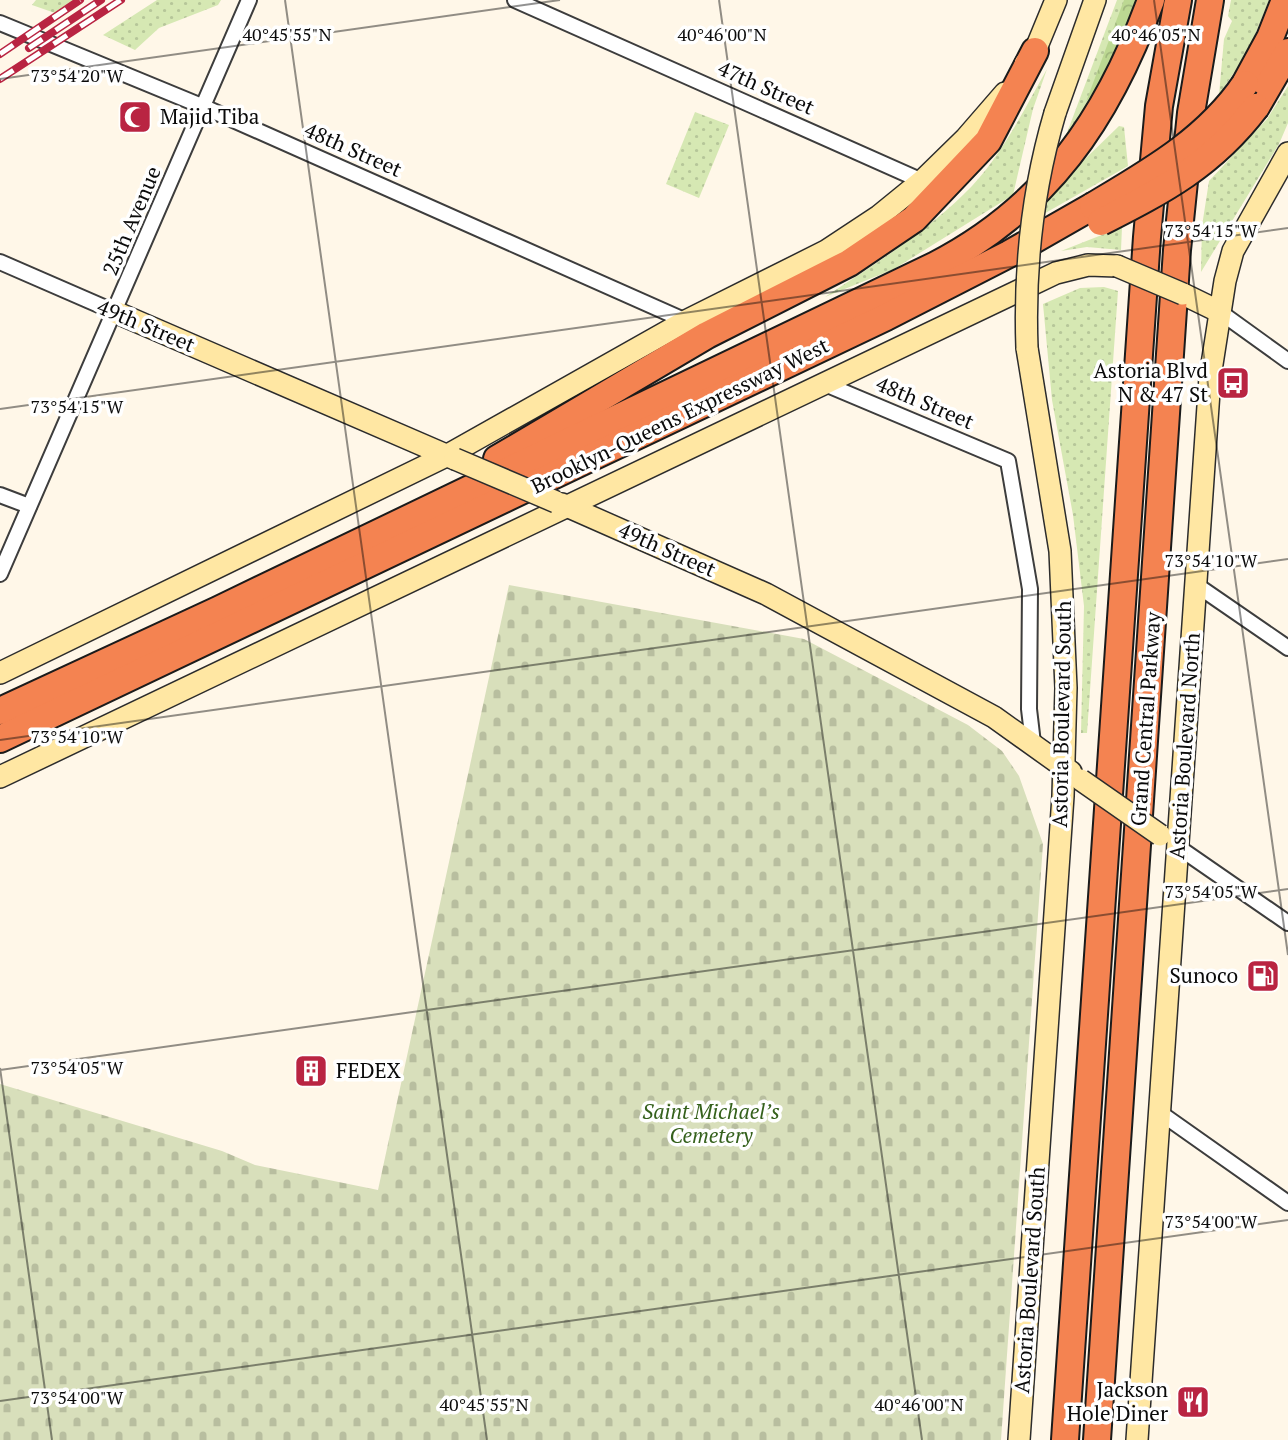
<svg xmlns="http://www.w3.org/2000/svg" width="1288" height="1440" font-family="'PT Serif',serif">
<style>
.grass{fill:url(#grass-dots)}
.forest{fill:url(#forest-crowns)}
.cemetery{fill:url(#cemetery-stones)}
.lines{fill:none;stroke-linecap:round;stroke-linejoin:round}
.street-casing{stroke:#3d3d3d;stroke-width:18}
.secondary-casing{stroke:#2c2c2c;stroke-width:24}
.highway-casing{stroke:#1b1b1b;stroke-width:30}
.street{stroke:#fff;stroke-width:14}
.secondary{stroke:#ffe7a3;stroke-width:21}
.highway{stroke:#f48351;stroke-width:26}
.rail-casing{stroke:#b92442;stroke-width:8}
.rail{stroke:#fff;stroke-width:5;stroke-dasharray:16;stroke-linecap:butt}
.secondary-bridge-casing{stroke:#2c2c2c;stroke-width:24;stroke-linecap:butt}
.highway-bridge-casing{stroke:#1b1b1b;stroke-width:30;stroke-linecap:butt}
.secondary-bridge{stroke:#ffe7a3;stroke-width:21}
.highway-bridge{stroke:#f48351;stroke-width:26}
.ticks{fill:none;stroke:#0a0a0a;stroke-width:2;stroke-opacity:0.45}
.labels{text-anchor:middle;stroke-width:7;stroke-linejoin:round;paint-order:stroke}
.street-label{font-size:21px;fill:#0a0a0a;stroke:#fff}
.poi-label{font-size:21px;fill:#0a0a0a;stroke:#fff;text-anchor:end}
.park-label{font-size:21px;font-style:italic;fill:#35611c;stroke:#fff}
.ticks-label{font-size:18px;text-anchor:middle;fill:#0a0a0a;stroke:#fff;stroke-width:7;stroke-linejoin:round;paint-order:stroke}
</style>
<defs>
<pattern id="grass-dots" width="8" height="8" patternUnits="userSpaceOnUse" patternTransform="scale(1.75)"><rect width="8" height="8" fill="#d6e8b3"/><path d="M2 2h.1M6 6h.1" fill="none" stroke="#b6c699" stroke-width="1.8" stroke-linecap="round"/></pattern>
<pattern id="forest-crowns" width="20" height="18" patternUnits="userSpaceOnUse" patternTransform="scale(1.75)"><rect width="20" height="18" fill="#bcd892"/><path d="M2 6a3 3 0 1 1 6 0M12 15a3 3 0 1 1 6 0" fill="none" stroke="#a0b87d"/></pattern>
<pattern id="cemetery-stones" width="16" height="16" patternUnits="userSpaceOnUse" patternTransform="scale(1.75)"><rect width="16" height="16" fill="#d8dfbb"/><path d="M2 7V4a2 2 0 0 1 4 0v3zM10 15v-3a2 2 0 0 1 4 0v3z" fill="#b8be9f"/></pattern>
</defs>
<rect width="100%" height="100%" fill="#fff7e8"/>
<g class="grass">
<path d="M36,0H75L55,13L32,5Z"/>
<path d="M157,0H221L218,5L159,28L135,50L103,35Z"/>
<path d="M1117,0H1140L1111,77L1062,146Z"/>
<path d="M1231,0H1269L1249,50L1219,95L1224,39L1232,21L1228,16Z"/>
<path d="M1047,69L1033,109L1013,195L894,269L825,297C873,265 922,235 964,194C998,162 1024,110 1047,69Z"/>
<path d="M1288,86V123L1279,144L1201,272L1202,226L1209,181L1267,119Z"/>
<path d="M695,112L729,125L699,198L666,184Z"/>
<path d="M1119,126L1124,127L1128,166L1019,228L1022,220Z"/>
<path d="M1122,227L1121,250L1087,247L1061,251Z"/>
<path d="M1104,287L1118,291L1087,733H1081L1084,606L1073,515L1052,400L1043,304L1080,288Z"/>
</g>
<path class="forest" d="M1124,0H1135C1122,37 1110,71 1086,102Z"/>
<path class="cemetery" d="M509,585L804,639L968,725L1002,751L1019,776L1043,844L1001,1440H0V1084L222,1151L255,1165L378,1190Z"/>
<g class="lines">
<defs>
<g id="street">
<path d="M515,0L922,181"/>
<path d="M0,23L204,107L686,321"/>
<path d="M0,262L115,312"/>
<path d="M1220,312L1288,361"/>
<path d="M825,384L1008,461L1030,589L1029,709L1033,743"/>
<path d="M0,495L29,506"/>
<path d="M0,574L249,0"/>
<path d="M1195,584L1288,648"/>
<path d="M1178,847L1288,923"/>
<path d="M1159,1112L1288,1203"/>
</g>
<g id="secondary">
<path d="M1025,64L1035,51L1056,0"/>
<path d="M1055,113L1095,0"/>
<path d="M1183,294L1220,312"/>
<path d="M115,312L455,459"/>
<path d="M562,504L766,594L994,717L1071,772"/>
<path d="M0,673L448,455L686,321L826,251L879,216L922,181L966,138L1005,93"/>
<path d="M0,777L1056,273L1088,265L1117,266"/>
<path d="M1019,1440L1063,796L1066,688L1060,551L1027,348"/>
<path d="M1137,1440L1210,377L1225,281L1233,251L1288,153"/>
</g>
<g id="highway">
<path d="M1245,84L1270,38L1285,0"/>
<path d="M1256,107L1288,52"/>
<path d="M497,459L707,335L849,263L914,219L988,141L1035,51"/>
<path d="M0,711L218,610L934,266C1047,208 1108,118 1151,0"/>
<path d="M0,739L886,317L1009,254L1093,206"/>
<path d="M1065,1440L1147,237L1159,106L1178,0"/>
<path d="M1097,1440L1177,250L1191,113L1210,0"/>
</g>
</defs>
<use href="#street" class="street-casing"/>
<use href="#secondary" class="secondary-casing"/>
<use href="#highway" class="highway-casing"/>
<use href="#street" class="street"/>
<use href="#secondary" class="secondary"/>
<use href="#highway" class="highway"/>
<defs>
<g id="rail">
<path d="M29,48L101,0"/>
<path d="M0,54L80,0"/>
<path d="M0,79L121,0"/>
</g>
</defs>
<use href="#rail" class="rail-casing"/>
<use href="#rail" class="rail"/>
<defs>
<g id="secondary-bridge">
<path d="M1117,266L1183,294"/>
<path d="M1027,348C1024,267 1032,191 1055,113"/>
<path d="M455,459L556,502"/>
<path d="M1081,780L1160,835"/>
</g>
<g id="highway-bridge">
<path d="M1093,206C1150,172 1207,140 1245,84"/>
<path d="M1101,222C1164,190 1212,165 1256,107"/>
</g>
</defs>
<use href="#secondary-bridge" class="secondary-bridge-casing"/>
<use href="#highway-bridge" class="highway-bridge-casing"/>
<use href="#secondary-bridge" class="secondary-bridge"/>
<use href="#highway-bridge" class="highway-bridge"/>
</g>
<path class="ticks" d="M285,0L487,1440M719,0L922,1440M1154,0L1288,955M0,79L560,0M0,409L1288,228M0,740L1288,559M0,1068L52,1440M0,1070L1288,889M0,1401L1288,1220"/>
<defs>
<symbol id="mosque-square" viewBox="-11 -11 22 22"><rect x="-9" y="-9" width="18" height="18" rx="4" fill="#b92442" stroke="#fff"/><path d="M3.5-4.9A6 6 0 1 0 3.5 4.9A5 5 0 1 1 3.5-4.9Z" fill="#fff"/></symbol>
<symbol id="bus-square" viewBox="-11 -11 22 22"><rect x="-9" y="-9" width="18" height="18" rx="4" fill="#b92442" stroke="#fff"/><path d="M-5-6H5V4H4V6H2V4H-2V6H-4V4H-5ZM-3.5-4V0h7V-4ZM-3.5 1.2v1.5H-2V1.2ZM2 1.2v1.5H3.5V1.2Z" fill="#fff"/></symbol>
<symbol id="fuel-square" viewBox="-11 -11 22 22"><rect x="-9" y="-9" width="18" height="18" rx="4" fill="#b92442" stroke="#fff"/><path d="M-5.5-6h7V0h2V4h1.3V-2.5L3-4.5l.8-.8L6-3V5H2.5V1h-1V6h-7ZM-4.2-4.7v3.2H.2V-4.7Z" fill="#fff"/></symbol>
<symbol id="building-square" viewBox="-11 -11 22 22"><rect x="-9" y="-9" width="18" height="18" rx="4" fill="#b92442" stroke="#fff"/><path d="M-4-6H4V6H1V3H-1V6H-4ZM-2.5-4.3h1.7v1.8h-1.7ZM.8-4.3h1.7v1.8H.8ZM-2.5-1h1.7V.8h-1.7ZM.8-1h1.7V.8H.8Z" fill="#fff"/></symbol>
<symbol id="restaurant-square" viewBox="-11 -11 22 22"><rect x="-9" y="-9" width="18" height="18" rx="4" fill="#b92442" stroke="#fff"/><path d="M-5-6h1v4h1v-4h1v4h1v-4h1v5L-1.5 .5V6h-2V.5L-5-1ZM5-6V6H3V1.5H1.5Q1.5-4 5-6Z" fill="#fff"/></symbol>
</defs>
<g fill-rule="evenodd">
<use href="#mosque-square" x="116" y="98" width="38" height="38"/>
<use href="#bus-square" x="1214" y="364" width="38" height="38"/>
<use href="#fuel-square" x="1244" y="957" width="38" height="38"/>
<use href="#building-square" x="292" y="1052" width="38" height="38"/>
<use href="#restaurant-square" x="1174" y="1383" width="38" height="38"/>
</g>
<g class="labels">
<g class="street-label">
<text transform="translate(766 88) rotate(24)" y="7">47th Street</text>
<text transform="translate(353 150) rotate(24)" y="7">48th Street</text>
<text transform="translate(132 221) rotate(-67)" y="7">25th Avenue</text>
<text transform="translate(146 326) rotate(23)" y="7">49th Street</text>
<text transform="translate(925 403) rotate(23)" y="7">48th Street</text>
<text transform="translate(680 416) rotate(-26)" y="7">Brooklyn-Queens Expressway West</text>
<text transform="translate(667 550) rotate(24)" y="7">49th Street</text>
<text transform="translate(1062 714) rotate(-89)" y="7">Astoria Boulevard South</text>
<text transform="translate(1146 719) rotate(-86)" y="7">Grand Central Parkway</text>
<text transform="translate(1185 746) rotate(-86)" y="7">Astoria Boulevard North</text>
<text transform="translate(1030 1280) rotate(-86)" y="7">Astoria Boulevard South</text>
</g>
<g class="poi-label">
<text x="160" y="124" text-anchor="start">Majid Tiba</text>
<text x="1208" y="378">Astoria Blvd<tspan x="1208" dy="24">N &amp; 47 St</tspan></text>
<text x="1238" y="983">Sunoco</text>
<text x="336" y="1078" text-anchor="start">FEDEX</text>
<text x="1168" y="1397">Jackson<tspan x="1168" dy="24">Hole Diner</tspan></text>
</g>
<g class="park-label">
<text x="711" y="1119">Saint Michael’s<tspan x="711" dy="24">Cemetery</tspan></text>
</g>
</g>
<g class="ticks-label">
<text x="287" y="41">40°45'55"N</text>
<text x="722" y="41">40°46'00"N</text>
<text x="1156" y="41">40°46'05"N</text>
<text x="77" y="82">73°54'20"W</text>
<text x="1211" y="237">73°54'15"W</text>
<text x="77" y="413">73°54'15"W</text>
<text x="1211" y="567">73°54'10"W</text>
<text x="77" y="743">73°54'10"W</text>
<text x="1211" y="898">73°54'05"W</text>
<text x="77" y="1074">73°54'05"W</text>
<text x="1211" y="1228">73°54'00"W</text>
<text x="77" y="1404">73°54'00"W</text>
<text x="484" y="1411">40°45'55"N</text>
<text x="919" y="1411">40°46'00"N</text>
</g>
</svg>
